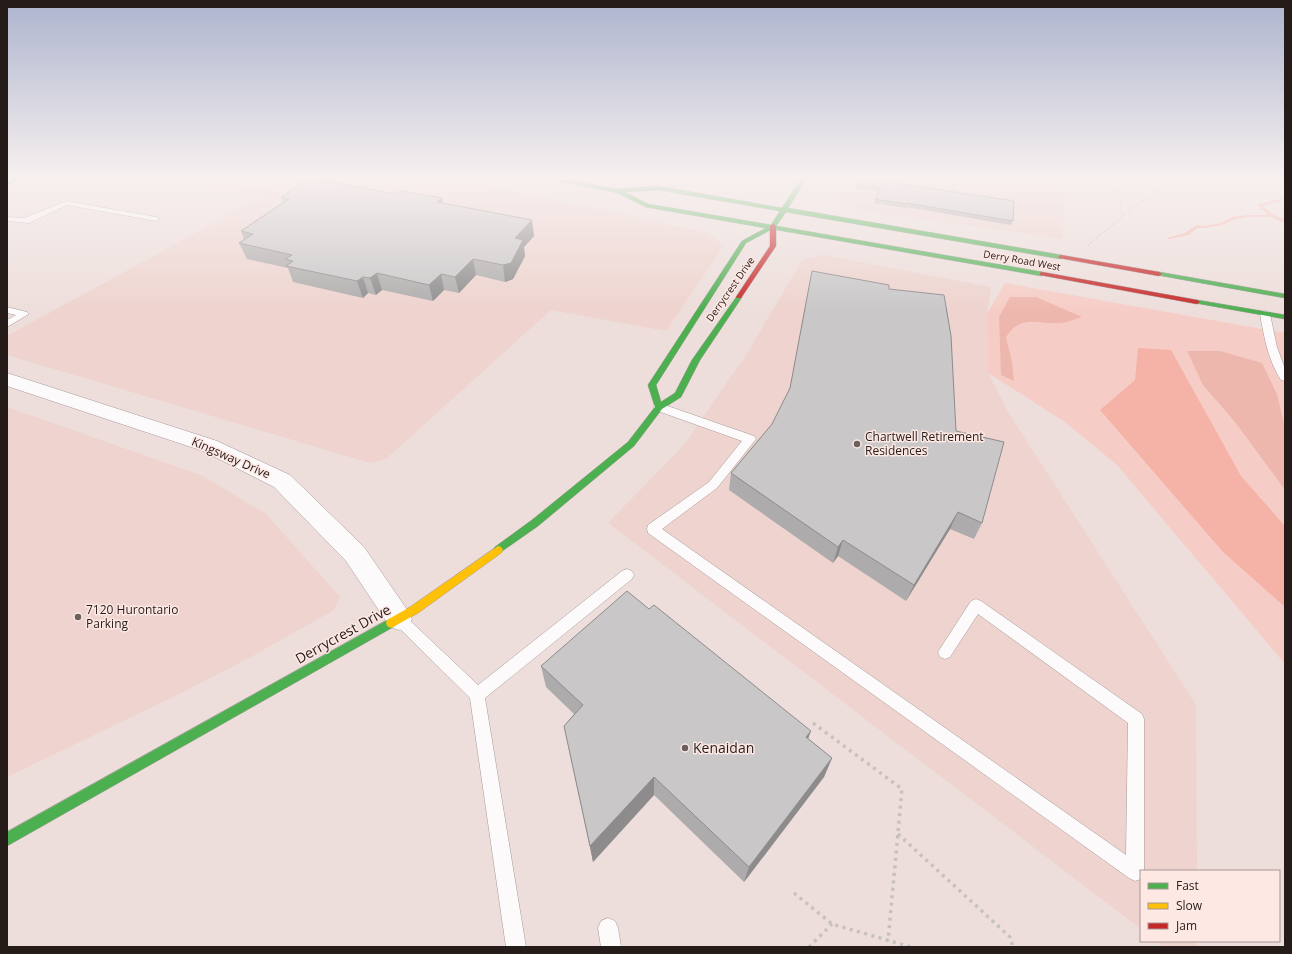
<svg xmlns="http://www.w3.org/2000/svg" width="1292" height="954" font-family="'Open Sans',sans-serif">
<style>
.built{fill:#eed3ce}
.green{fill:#f6cdc6}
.forest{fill:#eeb7ad}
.water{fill:#f5b3a7}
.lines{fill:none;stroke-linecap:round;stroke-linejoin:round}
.stream{fill:#f5b3a7;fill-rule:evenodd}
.lane-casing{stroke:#a79b9a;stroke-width:1}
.street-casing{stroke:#a79b9a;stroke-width:1}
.fast-casing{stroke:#a79b9a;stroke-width:1}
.slow-casing{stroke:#a79b9a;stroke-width:1}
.jam-casing{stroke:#a79b9a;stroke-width:1}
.path-far1{stroke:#c6c1bf;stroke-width:1.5;stroke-dasharray:1.5 2;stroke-linecap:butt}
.path{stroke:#c6c1bf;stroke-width:3.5;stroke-dasharray:3 4.5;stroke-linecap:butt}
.lane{fill:#fcfafa;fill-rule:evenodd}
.street{fill:#fcfafa;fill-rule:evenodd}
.fast{fill:#4caf50;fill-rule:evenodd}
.slow{fill:#ffc107;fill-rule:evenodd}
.jam{fill:#c62828;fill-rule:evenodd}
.wall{fill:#adabac}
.shaded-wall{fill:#8d8b8c}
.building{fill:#c9c7c8;stroke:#8d8b8c}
.poi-dot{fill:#6b605e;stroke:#fee8e4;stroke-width:1.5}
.labels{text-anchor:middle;stroke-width:3;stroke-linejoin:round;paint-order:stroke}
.far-street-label{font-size:10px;fill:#251c1a;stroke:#fee8e4}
.poi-label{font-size:12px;fill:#251c1a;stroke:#fee8e4;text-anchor:start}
.street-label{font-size:12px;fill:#251c1a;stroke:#fee8e4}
.near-street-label{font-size:14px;fill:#251c1a;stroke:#fee8e4}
.near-poi-label{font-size:14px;fill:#251c1a;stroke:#fee8e4;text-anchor:start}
</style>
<rect width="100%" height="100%" fill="#eddedb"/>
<g class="built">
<path d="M296,178H452L708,233L717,239L722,247L716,257L666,331L551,310L386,459L370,463L7,355V336Z"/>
<path d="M842,178H1061L1064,182L1063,239L859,210L832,195Z"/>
<path d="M823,255L991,287L987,314L988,373L1008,412L1196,705L1197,871H1141V929L608,523L684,445L750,349L802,260Z"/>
<path d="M7,407L203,476L266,514L340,597L334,610L251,657L179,694L7,777Z"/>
<path d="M1156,941H1197L1198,947H1164Z"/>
</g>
<g class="green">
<path d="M187,178H296L264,197L182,181Z"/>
<path d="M1005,283L1285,333V664L1117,465L1065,422L988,373L987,314Z"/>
</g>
<g class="forest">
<path d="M1010,297H1036L1082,317C1075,319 1067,323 1060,323C1038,325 1022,313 1006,337L1012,362L1014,381L1001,375L999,317Z"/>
<path d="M1187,351H1220L1262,363L1277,394L1285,428V490L1235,422L1203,385Z"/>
</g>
<path class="water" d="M1138,348L1171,350L1241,476L1285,526V607L1223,552L1100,410L1135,380Z"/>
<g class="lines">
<path class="stream" d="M1285,198V200L1263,206L1274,215L1285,220V223L1271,217H1247L1235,219L1222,225L1205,228H1197L1189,235L1169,239L1167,238L1185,233L1196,225L1205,226L1221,223L1232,217L1247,215H1268L1258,206V204Z"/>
<defs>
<g id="lane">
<path d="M66,201L156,217L160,219L156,221L67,205L29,223L7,221V217L25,218Z"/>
<path d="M7,307L27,312L29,314L7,327V320L16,315L7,313Z"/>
<path d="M1265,311L1270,314L1277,347L1285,369V381L1281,380C1268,360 1264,337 1260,314Z"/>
<path d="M659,403L754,436L756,439L717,488L662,529L1126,855L1128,723L978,614L950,657L945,659L940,657L938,652L971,601L976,599L981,601L1142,714L1144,719V871H1141V879L1135,881L1129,878L648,533L647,529L648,525L709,482L742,441L655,410L654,407L655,404Z"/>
<path d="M627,569L632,571L634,575L632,579L485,698L526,947H506L470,698L394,623L392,619L394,615L399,613L404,615L478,685L622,571Z"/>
<path d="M608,918L615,921L618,928L621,947H601L598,928L601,921Z"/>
</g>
<path id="street" d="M7,373L217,441L290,475L364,547L408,611L412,619L408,627L399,630L390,627L346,561L274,487L203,451L7,386Z"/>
<g id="fast">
<path d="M15,178H22L7,186V182Z"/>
<path d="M546,178H559L617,189L658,186L782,208L802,178H807L788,208L1061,255L1064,257L1061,259L786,212L776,226L1042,272L1045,274L1042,276L772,229L746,243L656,385L661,402L675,393L692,360L737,296H741L742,297L700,360L681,397L662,409L634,446L538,526L498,554L495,553L493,550L495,547L532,520L628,442L655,407L648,385L742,241L766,228L646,207L617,193ZM658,190L780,211L771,225L648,204L625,192Z"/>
<path d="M1159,272L1285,294V298L1157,275V273Z"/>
<path d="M1197,300L1285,315V319L1195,303V301Z"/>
<path d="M391,618L395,620L396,623L395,626L7,846V832Z"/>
</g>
<path id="slow" d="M498,546L501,547L503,550L501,553L418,613L395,626L391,628L387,626L386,623L387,620L410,607Z"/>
<g id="jam">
<path d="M773,224L776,226V246L741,298H737L736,297L770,246V226Z"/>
<path d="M1061,255L1159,272L1162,274L1159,276L1059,258L1058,257Z"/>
<path d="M1042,272L1197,300L1200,302L1197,304L1040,275V273Z"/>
</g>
</defs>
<use href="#lane" class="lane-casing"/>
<use href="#street" class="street-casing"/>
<use href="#fast" class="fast-casing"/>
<use href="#slow" class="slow-casing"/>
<use href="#jam" class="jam-casing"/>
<g class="path-far1">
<path d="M1123,216L1174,178"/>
<path d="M1088,245L1123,216L1118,192L1104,178"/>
</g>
<g class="path">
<path d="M813,723L902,789L888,941"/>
<path d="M898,834L1010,937L1013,947"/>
<path d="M794,893L832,924L911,947"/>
<path d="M809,947L832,924"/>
</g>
<use href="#lane" class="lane"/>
<use href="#street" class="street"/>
<use href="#fast" class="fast"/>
<use href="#slow" class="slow"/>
<use href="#jam" class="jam"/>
</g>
<g class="wall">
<path d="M902,184L1013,221L1011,225L907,207L906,208L874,203L875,199L879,191L856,189L857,185Z"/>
<path d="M281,197L443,203L534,236L524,247L525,256L513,279L505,282L476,275L459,293L444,290L433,301L382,290L376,295L368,293L363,298L293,282L288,268L247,259L239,243L244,240L241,231L283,202Z"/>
<path d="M889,289L956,431L982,523L974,539L950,529L906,601L838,556L833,563L729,490L731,473L772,424L790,389Z"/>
<path d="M541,666L808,739L832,758L824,777L744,882L654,795L593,862L564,726L574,714L546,687Z"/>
</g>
<g class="shaded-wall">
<path d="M442,198L445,214L437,202Z"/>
<path d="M532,220L534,236L524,247L525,256L513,279L505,282L503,265L515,238Z"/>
<path d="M473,259L476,275L459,293L455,277Z"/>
<path d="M377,273L382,290L376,295L370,278Z"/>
<path d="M441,274L444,290L433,301L429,285Z"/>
<path d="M363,277L368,293L363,298L357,281Z"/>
<path d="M958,512L950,529L906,601L914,585Z"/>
<path d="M843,540L838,556L833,563L838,547Z"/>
<path d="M811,731L804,750L806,737Z"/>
<path d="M832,758L824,777L744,882L749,867Z"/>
<path d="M654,777V795L593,862L590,846Z"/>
</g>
<g class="building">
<path d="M310,178L395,194L400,191L442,198L437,202L532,220L515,238L523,240L511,263L503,265L473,259L455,277L441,274L429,285L377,273L370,278L363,277L357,281L286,266L293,261L285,259L292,255L239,243L253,234L241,231L289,199L281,197Z"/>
<path d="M860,178H903L901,184L1014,201L1013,221L907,203V204L875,199L881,188L857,185Z"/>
<path d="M812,271L889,285V289L944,295L951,336L956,431L1004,442L982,523L958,512L914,585L843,540L838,547L731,473L772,424L790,388Z"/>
<path d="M627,591L649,609L654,605L811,731L806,737L832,758L749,867L654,777L590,846L564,726L583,705L541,666Z"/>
</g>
<linearGradient id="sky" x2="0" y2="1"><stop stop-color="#adb4ce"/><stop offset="0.57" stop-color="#f7f0ef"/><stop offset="1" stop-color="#f7f0ef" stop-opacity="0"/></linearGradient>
<rect width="1292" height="312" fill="url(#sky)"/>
<g class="poi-dot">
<circle cx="857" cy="444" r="4"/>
<circle cx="78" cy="617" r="4"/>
<circle cx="685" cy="748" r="4"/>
</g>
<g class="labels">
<g class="far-street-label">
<text transform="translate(1022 260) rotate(10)" y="4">Derry Road West</text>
<text transform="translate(730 289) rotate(-55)" y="4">Derrycrest Drive</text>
</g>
<g class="poi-label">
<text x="865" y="441">Chartwell Retirement<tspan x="865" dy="14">Residences</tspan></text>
<text x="86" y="614">7120 Hurontario<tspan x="86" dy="14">Parking</tspan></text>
</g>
<g class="street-label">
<text transform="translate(231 458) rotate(24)" y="4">Kingsway Drive</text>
</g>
<g class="near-street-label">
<text transform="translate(343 634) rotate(-29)" y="5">Derrycrest Drive</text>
</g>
<g class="near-poi-label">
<text x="693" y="753">Kenaidan</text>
</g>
</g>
<rect width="1292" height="954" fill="none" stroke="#251c1a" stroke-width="16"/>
<rect x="1140" y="870" width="140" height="72" fill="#fee8e4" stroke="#a79693"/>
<rect x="1148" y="883" width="20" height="6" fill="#4caf50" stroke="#a79693"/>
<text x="1176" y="890" font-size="12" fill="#251c1a">Fast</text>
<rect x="1148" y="903" width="20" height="6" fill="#ffc107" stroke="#a79693"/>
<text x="1176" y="910" font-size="12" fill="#251c1a">Slow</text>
<rect x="1148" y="923" width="20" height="6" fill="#c62828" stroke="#a79693"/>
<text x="1176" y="930" font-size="12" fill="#251c1a">Jam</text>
</svg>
